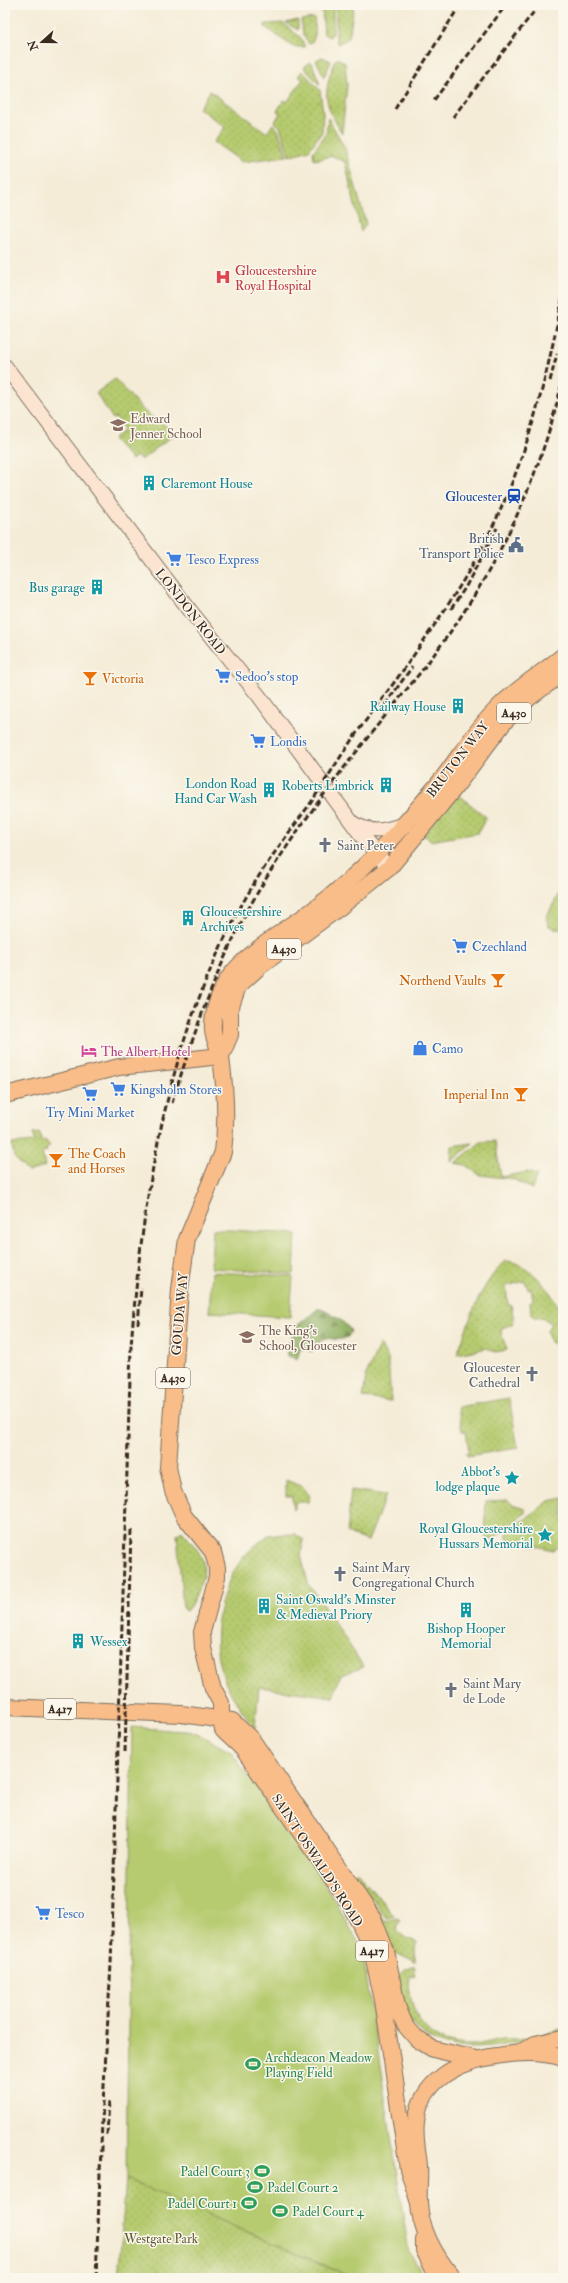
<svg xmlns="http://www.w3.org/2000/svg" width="568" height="2283" font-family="'IM FELL Double Pica',serif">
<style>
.green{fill:url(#green-dots);stroke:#787a46}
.forest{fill:url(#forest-firs);stroke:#666c40}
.pitch{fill:#b6cb6f;stroke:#787a46}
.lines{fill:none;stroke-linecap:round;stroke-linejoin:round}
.secondary-casing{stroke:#7c6e5f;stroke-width:16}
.primary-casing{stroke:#7c6e5f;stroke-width:18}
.secondary{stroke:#fce5d0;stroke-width:14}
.primary{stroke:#f8bd89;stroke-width:16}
.rail{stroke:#3b2a1e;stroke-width:3;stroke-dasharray:6 3;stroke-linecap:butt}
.labels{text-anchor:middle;stroke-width:3;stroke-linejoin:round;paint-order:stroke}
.shield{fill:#fbf7ec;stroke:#75685c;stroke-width:1}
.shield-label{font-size:12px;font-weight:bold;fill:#3b2a1e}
.health-label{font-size:13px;fill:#be3a42;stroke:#fbf7ec;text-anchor:start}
.education-label{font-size:13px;fill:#785e54;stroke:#fbf7ec;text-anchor:start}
.culture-label{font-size:13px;fill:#0d838f;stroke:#fbf7ec;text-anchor:end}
.transit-label{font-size:13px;fill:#164399;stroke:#fbf7ec;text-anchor:end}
.service-label{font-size:13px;fill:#4e5e75;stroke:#fbf7ec;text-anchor:end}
.shop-label{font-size:13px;fill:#366cbe;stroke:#fbf7ec;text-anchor:start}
.street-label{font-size:13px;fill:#3b2a1e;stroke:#fbf7ec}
.food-label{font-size:13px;fill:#c56008;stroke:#fbf7ec;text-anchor:start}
.worship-label{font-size:13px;fill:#5b616d;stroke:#fbf7ec;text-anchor:start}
.hotel-label{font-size:13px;fill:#b23c85;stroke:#fbf7ec;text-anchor:start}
.leisure-label{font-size:13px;fill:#27864d;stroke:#fbf7ec;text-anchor:start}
.park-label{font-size:13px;fill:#605a36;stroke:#fbf7ec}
</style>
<defs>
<pattern id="green-dots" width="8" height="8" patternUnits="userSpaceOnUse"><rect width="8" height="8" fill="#b6cb6f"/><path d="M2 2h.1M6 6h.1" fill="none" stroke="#9dae60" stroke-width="1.8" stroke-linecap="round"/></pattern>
<pattern id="forest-firs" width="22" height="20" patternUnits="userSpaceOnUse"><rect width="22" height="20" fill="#90af62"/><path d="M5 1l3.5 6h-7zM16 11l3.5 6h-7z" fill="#778f50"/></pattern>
</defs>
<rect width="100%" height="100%" fill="#fbf7ec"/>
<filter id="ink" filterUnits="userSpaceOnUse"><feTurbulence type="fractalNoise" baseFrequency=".025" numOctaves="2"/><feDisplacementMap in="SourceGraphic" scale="8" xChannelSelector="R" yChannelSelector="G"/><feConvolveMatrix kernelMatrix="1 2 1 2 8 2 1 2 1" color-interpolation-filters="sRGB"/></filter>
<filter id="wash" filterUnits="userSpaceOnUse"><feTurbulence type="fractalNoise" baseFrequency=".012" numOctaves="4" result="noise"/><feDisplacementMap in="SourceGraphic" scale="16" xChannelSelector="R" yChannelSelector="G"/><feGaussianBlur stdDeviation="0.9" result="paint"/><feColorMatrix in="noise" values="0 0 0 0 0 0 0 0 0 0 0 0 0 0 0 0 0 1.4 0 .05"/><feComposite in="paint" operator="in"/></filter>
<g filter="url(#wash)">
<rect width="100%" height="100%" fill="#f4ecd7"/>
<g class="green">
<path d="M325,5H333V34L329,37L324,34L322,9Z"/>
<path d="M336,5H354L349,38L338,44L336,39Z"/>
<path d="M314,18C315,27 318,39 309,44L303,34L301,20Z"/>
<path d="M298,20V30L286,23Z"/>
<path d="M283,23L301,38L305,47H293L264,26L266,24Z"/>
<path d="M322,57L331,61L324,77L316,60Z"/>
<path d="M339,59L345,63L347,85L342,133C323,102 323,94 335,60Z"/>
<path d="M309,62L313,65L320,85L304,68Z"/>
<path d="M302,71L320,90L323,113L322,132L309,150L289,156L280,127L275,122L280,113L277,111L284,100L287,102L303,79L298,76Z"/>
<path d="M210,91L267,133L273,124L278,130L287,156L242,162L214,142L225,127L199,108Z"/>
<path d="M328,118L345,148L366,224L361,232L345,162L333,156L314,160L313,152L326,134Z"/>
<path d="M115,379L144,411L176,433L141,460L137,456L132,460L113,439L124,430L116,417L113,419L96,393Z"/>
<path d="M453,790L486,817L478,833L430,841L420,831Z"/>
<path d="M563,892V931L549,926L546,918L559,893Z"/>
<path d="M40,1133L41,1141L45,1140L50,1146L46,1149L47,1151L42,1153L45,1166L28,1172L14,1157L12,1144L34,1142L33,1134Z"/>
<path d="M495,1141L501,1177L527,1172L537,1175L532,1189L513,1179L480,1175L465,1165L455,1163L481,1142Z"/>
<path d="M473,1143L451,1162L452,1146Z"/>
<path d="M506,1261C530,1262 558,1297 563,1320C565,1328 563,1339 563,1348L550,1342L547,1331L551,1323L542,1317L536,1318L531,1314L530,1302L533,1299L531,1288L528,1289L525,1281L506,1286L508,1305H511L514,1320L512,1324L502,1328L501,1332L507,1350L495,1352L487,1348L457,1354C470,1321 479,1284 506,1261Z"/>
<path d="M380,1344L388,1358L391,1401L363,1398L366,1375Z"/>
<path d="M509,1398L518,1448L467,1456L466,1452H469L466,1431H462L458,1407Z"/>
<path d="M286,1480L303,1487L310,1496L308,1502H296L293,1510L292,1496H286Z"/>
<path d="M351,1490L386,1495L368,1541L347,1533Z"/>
<path d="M563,1498V1544L553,1550L507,1539V1533L549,1501Z"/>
<path d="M508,1500L512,1504L525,1508V1513L493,1539H488L484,1534L486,1501Z"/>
<path d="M182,1531C202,1554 211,1563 197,1592C194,1598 191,1606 186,1611L183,1609L177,1534Z"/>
<path d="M295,1534L304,1540L301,1555L308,1583L364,1667L341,1675L333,1697L259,1687L255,1728C243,1712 230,1696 223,1676C208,1639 220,1583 247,1553C254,1546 261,1541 268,1535Z"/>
<path d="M357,1871L394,1916L386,1918L354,1873Z"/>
<path d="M351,1873L385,1921L397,1918L400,1920L397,1926L398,1932L406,1938L417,1942L415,1962L391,1951Z"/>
<path d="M415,1966V1975L410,1976L409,1979C409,2020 430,2046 474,2045C484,2044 493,2040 503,2039C507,2038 511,2039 515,2039C532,2038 547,2033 563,2028V2031C516,2043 435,2070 406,2013C401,2003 400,1989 398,1977L405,1970Z"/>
<path d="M126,2179L353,2278H118Z"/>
</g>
<path class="forest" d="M319,1308C331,1314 343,1319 351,1331L348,1337C330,1345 329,1328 312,1352L301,1348L297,1359L288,1356L286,1348L297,1326Z"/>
<g class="pitch">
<path d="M213,1229L296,1234L294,1274L211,1268Z"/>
<path d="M212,1272L293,1276L290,1317L209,1312Z"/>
<path d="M132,1727L195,1732L231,1752L322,1878L362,1949L409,2253L425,2278H353L126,2179Z"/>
</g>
</g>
<g filter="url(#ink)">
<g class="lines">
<defs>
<g id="secondary">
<path d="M5,366L192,613L259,696L364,839L389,868"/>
<path d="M354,824C376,835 384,830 406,824"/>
</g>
<g id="primary">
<path d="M221,1056L230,1035V1009L238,986L260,966L340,907L389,868L453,790L505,721L530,697L563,673"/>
<path d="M5,1095L119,1067L221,1056"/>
<path d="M5,1707L181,1714L232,1721L252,1740L373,1918L386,1951L397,2006L405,2025L417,2039L433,2049L476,2059"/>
<path d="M523,2051L535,2044L563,2038"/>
<path d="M419,2203L408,2169L383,2000L371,1946L350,1904L243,1749L223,1730L221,1721V1703L213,1688L203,1648L202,1632L217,1577V1567L213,1552L184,1516L173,1491L168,1467L180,1289L187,1239L223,1152C227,1122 225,1087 221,1058C220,1050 216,1043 214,1036C210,1022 217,999 224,986C236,959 287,929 312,911C361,874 401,830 439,783C458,759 474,732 495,711C515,689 540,675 563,656"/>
<path d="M424,2240V2250L438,2278"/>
<path d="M453,2278C436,2257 420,2230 419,2202C418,2190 420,2178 419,2166C418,2152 414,2137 416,2123C420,2080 459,2061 497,2056C519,2052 541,2051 563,2058"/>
</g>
</defs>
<use href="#secondary" class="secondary-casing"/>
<use href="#primary" class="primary-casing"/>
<use href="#secondary" class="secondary"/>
<use href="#primary" class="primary"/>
<g class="rail">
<path d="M434,100L506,5"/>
<path d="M395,109L460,5"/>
<path d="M453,117L539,5"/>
<path d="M550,381L557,354"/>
<path d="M451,609L465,588L497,528"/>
<path d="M385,705L412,667"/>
<path d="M172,1103C198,1020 226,939 274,866C302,823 333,781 365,741C389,710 415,681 438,649C497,570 542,474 563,378"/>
<path d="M138,1324L141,1288"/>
<path d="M125,1752L131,1530"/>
<path d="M107,2135L109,2101"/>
<path d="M96,2278L102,2121L111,1964L131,1347C142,1197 167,1044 239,910C259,872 285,838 310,804C326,780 341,755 358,731C381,700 405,669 426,637C458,592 488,542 509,490C535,427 550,361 563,295"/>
</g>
</g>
</g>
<defs>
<symbol id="hospital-bare" viewBox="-9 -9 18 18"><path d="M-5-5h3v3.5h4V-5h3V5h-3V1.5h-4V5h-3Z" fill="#e0444e" stroke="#fbf7ec" stroke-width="2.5" paint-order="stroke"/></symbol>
<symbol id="school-bare" viewBox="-9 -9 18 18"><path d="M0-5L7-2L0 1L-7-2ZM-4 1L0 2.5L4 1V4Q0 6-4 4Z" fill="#8d6e63" stroke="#fbf7ec" stroke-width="2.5" paint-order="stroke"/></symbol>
<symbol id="building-bare" viewBox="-9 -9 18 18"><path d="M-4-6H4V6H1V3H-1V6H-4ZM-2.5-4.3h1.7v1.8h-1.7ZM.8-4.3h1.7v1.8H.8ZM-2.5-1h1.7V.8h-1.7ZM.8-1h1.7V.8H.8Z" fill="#0f9aa8" stroke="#fbf7ec" stroke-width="2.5" paint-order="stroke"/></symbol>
<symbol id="station-bare" viewBox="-9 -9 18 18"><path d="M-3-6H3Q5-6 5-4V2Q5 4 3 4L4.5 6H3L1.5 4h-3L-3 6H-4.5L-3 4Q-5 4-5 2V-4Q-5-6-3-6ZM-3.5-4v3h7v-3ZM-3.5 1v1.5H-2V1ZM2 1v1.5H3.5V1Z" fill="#1a4fb4" stroke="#fbf7ec" stroke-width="2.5" paint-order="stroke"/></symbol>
<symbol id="civic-bare" viewBox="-9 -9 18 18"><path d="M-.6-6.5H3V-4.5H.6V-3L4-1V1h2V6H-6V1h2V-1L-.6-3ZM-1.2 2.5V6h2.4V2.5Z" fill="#5c6f8a" stroke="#fbf7ec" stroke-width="2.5" paint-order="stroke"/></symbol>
<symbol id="supermarket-bare" viewBox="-9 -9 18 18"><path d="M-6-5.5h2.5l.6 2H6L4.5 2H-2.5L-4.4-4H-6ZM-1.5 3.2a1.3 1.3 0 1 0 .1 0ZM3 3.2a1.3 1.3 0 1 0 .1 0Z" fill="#3f7fe0" stroke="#fbf7ec" stroke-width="2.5" paint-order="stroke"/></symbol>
<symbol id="bar-bare" viewBox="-9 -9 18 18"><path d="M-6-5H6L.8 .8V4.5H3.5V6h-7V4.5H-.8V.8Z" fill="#e8710a" stroke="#fbf7ec" stroke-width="2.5" paint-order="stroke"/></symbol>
<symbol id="church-bare" viewBox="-9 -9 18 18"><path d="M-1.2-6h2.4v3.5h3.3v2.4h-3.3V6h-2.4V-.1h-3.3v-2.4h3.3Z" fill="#6b7280" stroke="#fbf7ec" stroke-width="2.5" paint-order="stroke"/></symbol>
<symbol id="shop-bare" viewBox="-9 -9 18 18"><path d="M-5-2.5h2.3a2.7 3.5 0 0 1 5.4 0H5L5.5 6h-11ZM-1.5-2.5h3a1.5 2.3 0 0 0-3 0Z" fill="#3f7fe0" stroke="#fbf7ec" stroke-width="2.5" paint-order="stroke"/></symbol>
<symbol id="hotel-bare" viewBox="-9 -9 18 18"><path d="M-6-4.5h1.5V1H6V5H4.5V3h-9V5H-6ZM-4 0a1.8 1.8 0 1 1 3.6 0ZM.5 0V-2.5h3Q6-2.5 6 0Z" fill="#d1479c" stroke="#fbf7ec" stroke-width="2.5" paint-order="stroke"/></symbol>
<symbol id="sight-bare" viewBox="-9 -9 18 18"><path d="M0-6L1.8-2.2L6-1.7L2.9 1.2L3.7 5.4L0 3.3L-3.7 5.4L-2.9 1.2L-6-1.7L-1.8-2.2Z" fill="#0f9aa8" stroke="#fbf7ec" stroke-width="2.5" paint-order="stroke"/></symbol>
<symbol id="stadium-bare" viewBox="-9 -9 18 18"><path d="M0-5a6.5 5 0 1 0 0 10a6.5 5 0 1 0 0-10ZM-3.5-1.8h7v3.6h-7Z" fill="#2e9e5b" stroke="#fbf7ec" stroke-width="2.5" paint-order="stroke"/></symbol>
</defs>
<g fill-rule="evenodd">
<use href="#hospital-bare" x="212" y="266" width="22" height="22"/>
<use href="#school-bare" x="107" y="414" width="22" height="22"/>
<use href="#building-bare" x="138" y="472" width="22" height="22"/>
<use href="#station-bare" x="503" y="485" width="22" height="22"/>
<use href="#civic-bare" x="505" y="534" width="22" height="22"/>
<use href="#supermarket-bare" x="163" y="548" width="22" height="22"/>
<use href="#building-bare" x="86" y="576" width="22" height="22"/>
<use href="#supermarket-bare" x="212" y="665" width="22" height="22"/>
<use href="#bar-bare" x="79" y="667" width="22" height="22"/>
<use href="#building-bare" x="447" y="695" width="22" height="22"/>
<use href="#supermarket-bare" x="247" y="730" width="22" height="22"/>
<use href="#building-bare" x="375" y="774" width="22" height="22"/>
<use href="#building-bare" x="258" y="779" width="22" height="22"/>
<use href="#church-bare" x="314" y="834" width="22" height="22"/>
<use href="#building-bare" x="177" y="907" width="22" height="22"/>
<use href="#supermarket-bare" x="449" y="935" width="22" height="22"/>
<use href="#bar-bare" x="487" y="969" width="22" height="22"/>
<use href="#shop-bare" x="409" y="1037" width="22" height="22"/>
<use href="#hotel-bare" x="78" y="1040" width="22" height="22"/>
<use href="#supermarket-bare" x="107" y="1078" width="22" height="22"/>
<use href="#supermarket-bare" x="79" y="1083" width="22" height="22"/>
<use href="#bar-bare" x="510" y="1083" width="22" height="22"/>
<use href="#bar-bare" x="45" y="1149" width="22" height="22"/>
<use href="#school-bare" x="236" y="1326" width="22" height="22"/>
<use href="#church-bare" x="521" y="1363" width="22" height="22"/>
<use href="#sight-bare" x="501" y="1467" width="22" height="22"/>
<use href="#sight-bare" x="534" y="1524" width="22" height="22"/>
<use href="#church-bare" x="329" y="1563" width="22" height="22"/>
<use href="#building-bare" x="253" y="1595" width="22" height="22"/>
<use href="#building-bare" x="455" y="1599" width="22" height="22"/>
<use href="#building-bare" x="67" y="1630" width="22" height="22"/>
<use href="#church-bare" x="440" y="1679" width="22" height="22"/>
<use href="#supermarket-bare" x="32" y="1902" width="22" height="22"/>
<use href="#stadium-bare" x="242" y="2053" width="22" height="22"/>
<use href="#stadium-bare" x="251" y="2160" width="22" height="22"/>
<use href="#stadium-bare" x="244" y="2176" width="22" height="22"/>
<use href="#stadium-bare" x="238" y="2192" width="22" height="22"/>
<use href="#stadium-bare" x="269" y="2200" width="22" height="22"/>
</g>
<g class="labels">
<g class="shield">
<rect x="497" y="703" width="34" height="20" rx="3"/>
<rect x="267" y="939" width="34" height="20" rx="3"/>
<rect x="156" y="1368" width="34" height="20" rx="3"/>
<rect x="44" y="1699" width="32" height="20" rx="3"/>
<rect x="356" y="1941" width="32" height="20" rx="3"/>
</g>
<g class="shield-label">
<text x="514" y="717">A430</text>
<text x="284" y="953">A430</text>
<text x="173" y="1382">A430</text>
<text x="60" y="1713">A417</text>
<text x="372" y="1955">A417</text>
</g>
<g class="health-label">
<text x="235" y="275">Gloucestershire<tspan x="235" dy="15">Royal Hospital</tspan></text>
</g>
<g class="education-label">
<text x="130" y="423">Edward<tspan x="130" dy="15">Jenner School</tspan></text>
<text x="259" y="1335">The King's<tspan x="259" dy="15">School, Gloucester</tspan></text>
</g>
<g class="culture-label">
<text x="161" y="488" text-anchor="start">Claremont House</text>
<text x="85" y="592">Bus garage</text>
<text x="446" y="711">Railway House</text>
<text x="257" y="788">London Road<tspan x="257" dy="15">Hand Car Wash</tspan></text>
<text x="374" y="790">Roberts Limbrick</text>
<text x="200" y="916" text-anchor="start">Gloucestershire<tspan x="200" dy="15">Archives</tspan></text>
<text x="500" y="1476">Abbot's<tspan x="500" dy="15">lodge plaque</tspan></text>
<text x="533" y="1533">Royal Gloucestershire<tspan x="533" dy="15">Hussars Memorial</tspan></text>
<text x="276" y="1604" text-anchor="start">Saint Oswald's Minster<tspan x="276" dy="15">&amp; Medieval Priory</tspan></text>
<text x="466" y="1633" text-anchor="middle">Bishop Hooper<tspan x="466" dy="15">Memorial</tspan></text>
<text x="90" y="1646" text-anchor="start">Wessex</text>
</g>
<g class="transit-label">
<text x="502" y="501">Gloucester</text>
</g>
<g class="service-label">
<text x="504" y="543">British<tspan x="504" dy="15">Transport Police</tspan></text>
</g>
<g class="shop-label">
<text x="186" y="564">Tesco Express</text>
<text x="235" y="681">Sedoo's stop</text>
<text x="270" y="746">Londis</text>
<text x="472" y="951">Czechland</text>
<text x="432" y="1053">Camo</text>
<text x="130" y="1094">Kingsholm Stores</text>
<text x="90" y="1117" text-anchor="middle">Try Mini Market</text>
<text x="55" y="1918">Tesco</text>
</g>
<g class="street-label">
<text transform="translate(191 611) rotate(52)" y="5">LONDON ROAD</text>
<text transform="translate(457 759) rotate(-52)" y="5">BRUTON WAY</text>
<text transform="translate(179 1314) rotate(-85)" y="5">GOUDA WAY</text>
<text transform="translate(318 1860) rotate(57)" y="5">SAINT OSWALD'S ROAD</text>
</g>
<g class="food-label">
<text x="102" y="683">Victoria</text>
<text x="486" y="985" text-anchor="end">Northend Vaults</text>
<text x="509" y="1099" text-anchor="end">Imperial Inn</text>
<text x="68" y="1158">The Coach<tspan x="68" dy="15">and Horses</tspan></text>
</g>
<g class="worship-label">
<text x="337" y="850">Saint Peter</text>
<text x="520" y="1372" text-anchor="end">Gloucester<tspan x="520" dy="15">Cathedral</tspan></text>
<text x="352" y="1572">Saint Mary<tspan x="352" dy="15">Congregational Church</tspan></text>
<text x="463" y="1688">Saint Mary<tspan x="463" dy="15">de Lode</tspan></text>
</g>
<g class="hotel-label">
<text x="101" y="1056">The Albert Hotel</text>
</g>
<g class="leisure-label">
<text x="265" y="2062">Archdeacon Meadow<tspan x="265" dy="15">Playing Field</tspan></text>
<text x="250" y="2176" text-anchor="end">Padel Court 3</text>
<text x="267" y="2192">Padel Court 2</text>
<text x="237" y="2208" text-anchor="end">Padel Court 1</text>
<text x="292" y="2216">Padel Court 4</text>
</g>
<g class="park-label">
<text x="161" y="2243">Westgate Park</text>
</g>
</g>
<rect width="568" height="2283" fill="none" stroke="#fbf7ec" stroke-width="20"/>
<g transform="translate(42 42) rotate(249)" stroke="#fbf7ec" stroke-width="3" paint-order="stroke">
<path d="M0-3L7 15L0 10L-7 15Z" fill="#3b2a1e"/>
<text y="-6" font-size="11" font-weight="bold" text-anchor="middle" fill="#3b2a1e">N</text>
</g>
</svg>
